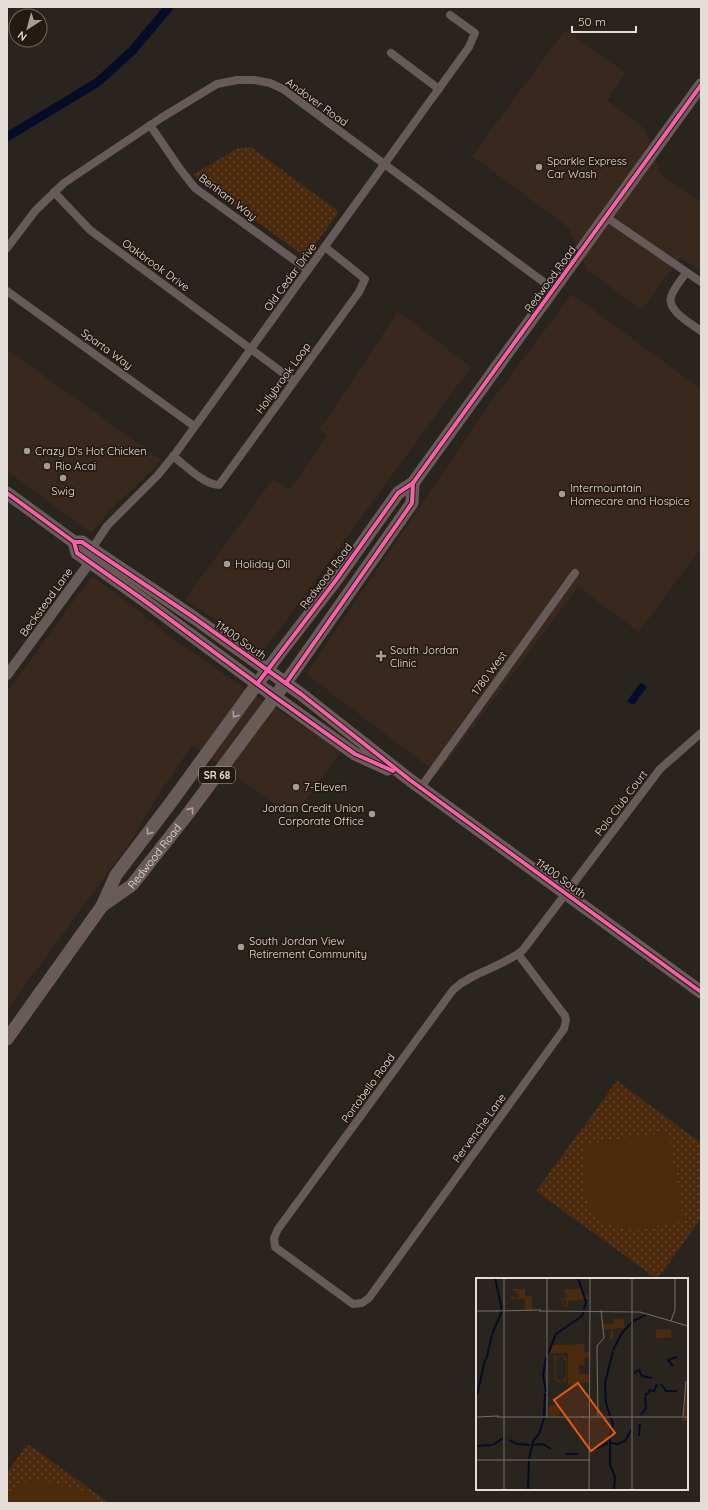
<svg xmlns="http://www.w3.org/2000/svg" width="708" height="1510" font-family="Quicksand,sans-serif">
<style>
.built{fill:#38281e}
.grass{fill:url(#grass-dots)}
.garden{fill:#4c2a0e}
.water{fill:url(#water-ripples)}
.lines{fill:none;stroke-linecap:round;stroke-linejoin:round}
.canal{stroke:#040c28;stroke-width:9}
.minor{stroke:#665b59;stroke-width:8}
.tertiary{stroke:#665b59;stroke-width:10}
.primary{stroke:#695b58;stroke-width:13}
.cycleway-casing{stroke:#251a12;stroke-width:6}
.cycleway{stroke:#f560ab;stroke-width:4}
.oneway{stroke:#ada29e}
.poi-dot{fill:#a39c97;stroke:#251a12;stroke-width:1.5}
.labels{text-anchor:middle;stroke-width:3.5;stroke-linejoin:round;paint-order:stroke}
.shield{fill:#251a12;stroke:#aba29c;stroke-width:1}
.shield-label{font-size:10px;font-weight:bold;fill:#e4ddd7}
.street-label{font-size:11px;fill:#e4ddd7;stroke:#251a12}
.poi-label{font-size:11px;fill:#e4ddd7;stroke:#251a12;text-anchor:start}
.inset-river{fill:none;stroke:#040c28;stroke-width:2}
.inset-road{fill:none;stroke:#746e69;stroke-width:1}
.view{fill:#e8590c;fill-opacity:0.15;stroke:#e8590c;stroke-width:2}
.inset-edge{fill:none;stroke:#e4ddd7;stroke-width:2}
</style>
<defs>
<pattern id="grass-dots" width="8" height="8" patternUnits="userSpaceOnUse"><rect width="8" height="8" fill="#4c2a0e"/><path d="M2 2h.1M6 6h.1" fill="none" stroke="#664830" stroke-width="1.8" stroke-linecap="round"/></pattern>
<pattern id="water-ripples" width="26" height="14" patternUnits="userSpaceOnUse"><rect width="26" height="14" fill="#040c28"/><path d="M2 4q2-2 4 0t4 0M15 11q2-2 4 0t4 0" fill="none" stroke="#282f46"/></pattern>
</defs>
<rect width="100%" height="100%" fill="#2a241f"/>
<g class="built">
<path d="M565,30L626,73L607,100L645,129L661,174L701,203V272L681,257L642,310L587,270L569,228L472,156Z"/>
<path d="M572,294L701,389V548L639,632L578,587L438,774L306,674L495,396Z"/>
<path d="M398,311L471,367L263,652L185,599L273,479L289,490L327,436L320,429Z"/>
<path d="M7,349L161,460L138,484L111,509L92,532L84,528L7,471Z"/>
<path d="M92,576L130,604L163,631L225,675L341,751L293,817L192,745L156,798L132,840L7,1010V692Z"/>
</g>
<g class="grass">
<path d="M251,147L339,212L307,255L304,256L193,175L238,148Z"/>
<path d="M617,1081L701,1143V1219L657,1279L536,1191Z"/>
<path d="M28,1444L109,1503H7V1472Z"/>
</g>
<g class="garden">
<path d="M664,1132L669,1136L684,1220L642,1230L623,1229L603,1221L588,1205L583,1185L586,1144Z"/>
<path d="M33,1478L88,1492L103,1503H7V1493Z"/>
</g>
<path class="water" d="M641,682L647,687L633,706L627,701Z"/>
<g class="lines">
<path class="canal" d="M7,137L98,82L132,51L169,7"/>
<g class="minor">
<path d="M391,53L439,89"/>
<path d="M150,125L180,169L195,188L308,270"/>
<path d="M54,192L90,230L294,381"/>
<path d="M606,217L701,282"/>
<path d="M7,248L35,211L64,183L161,118L217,84L237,80H254L270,83L283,89L553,289"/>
<path d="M686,273C681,280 673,289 671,297C667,311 692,324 701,331"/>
<path d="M7,291L194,426"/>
<path d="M173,456C186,466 203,484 219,485L359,292L365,279L325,247"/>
<path d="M92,549L107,526L158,475L175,454L469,47L475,33L450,15"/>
<path d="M421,787L575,573"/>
<path d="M518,954L565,1016L566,1020L564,1029L369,1298L362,1303L353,1304L275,1247L274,1238L278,1229L453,990C475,970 500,969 523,950L660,769L701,733"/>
</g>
<path class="tertiary" d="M7,675L90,562"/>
<g class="primary">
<path d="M7,493L74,542H82L92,549L193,617L301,694L410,780L701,992"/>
<path d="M74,542L77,553L145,601L275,697L355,754L388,769"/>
<path id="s1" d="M102,906L132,885L187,815L294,671L412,503L413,483"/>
<path d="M7,1039L102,906L116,875L172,801L276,658L336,580L398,493L413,483L701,85"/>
</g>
<defs>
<g id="cycleway">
<path d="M7,493L74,542H82L92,549L193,617L301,694L410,780L701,992"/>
<path d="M74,542L77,553L145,601L275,697L355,754L393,771"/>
<path d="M286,683L412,503L413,483"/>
<path d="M257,684L336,580L398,493L413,483L701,85"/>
</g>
</defs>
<use href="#cycleway" class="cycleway-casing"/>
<use href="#cycleway" class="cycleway"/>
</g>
<defs><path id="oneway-chevron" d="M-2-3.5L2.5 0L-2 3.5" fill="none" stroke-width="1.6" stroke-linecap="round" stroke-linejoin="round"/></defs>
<g class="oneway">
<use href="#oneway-chevron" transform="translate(235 715) rotate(126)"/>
<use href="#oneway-chevron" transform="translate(191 810) rotate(-53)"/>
<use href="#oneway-chevron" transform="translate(149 832) rotate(127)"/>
</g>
<g class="poi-dot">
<circle cx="539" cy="167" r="4"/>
<circle cx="27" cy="451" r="4"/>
<circle cx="47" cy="466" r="4"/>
<circle cx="63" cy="478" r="4"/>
<circle cx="562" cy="494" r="4"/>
<circle cx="227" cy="564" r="4"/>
<path d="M379 650h4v4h4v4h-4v4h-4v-4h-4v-4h4z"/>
<circle cx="296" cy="787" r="4"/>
<circle cx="372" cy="814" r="4"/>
<circle cx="241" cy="947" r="4"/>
</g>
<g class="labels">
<rect class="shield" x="199" y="767" width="36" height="16" rx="3"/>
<g class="shield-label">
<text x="217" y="779">SR 68</text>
</g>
<g class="street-label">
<text transform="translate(317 102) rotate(36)" y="4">Andover Road</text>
<text transform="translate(228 197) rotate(37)" y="4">Benham Way</text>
<text transform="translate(156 265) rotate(36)" y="4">Oakbrook Drive</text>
<text transform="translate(290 277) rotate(-54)" y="4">Old Cedar Drive</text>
<text transform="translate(550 279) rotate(-54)" y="4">Redwood Road</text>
<text transform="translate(107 349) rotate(36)" y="4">Sparta Way</text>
<text transform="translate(283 378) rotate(-54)" y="4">Hollybrook Loop</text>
<text transform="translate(326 576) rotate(-53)" y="4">Redwood Road</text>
<text transform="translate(46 602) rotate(-54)" y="4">Beckstead Lane</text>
<text transform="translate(241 640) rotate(35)" y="4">11400 South</text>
<text transform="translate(489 673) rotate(-54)" y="4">1780 West</text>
<text transform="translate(621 803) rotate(-53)" y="4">Polo Club Court</text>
<text dy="4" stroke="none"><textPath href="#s1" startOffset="73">Redwood Road</textPath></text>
<text transform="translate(561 878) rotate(36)" y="4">11400 South</text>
<text transform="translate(368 1088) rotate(-54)" y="4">Portobello Road</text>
<text transform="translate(479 1128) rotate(-54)" y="4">Pervenche Lane</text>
</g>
<g class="poi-label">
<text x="547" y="165">Sparkle Express<tspan x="547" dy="13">Car Wash</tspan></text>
<text x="35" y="455">Crazy D's Hot Chicken</text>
<text x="55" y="470">Rio Acai</text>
<text x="570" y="492">Intermountain<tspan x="570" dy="13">Homecare and Hospice</tspan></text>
<text x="63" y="495" text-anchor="middle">Swig</text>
<text x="235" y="568">Holiday Oil</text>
<text x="390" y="654">South Jordan<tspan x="390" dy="13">Clinic</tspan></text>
<text x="304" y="791">7-Eleven</text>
<text x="364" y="812" text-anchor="end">Jordan Credit Union<tspan x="364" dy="13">Corporate Office</tspan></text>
<text x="249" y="945">South Jordan View<tspan x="249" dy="13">Retirement Community</tspan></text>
</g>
</g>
<g transform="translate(476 1278)">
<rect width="212" height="212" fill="#2a241f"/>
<path d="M35,11H49V18H56V32H49V21H35V18L42,20L43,16ZM88,11H105L106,17H113V21L92,23V29L87,30L90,28V21L86,20L89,27L88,29L85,20L92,19ZM137,41H147L149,50L136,51L135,49L138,58L134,63L135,51H128V63L127,46H138ZM108,66V74H113V79H108L109,87H103V96H113V104L92,107V75H73L76,67ZM212,103V136L210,143H206Z" fill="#4c2a0e"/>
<path d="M180,51L195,52V60H180Z" fill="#4c2a0e"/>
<path d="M78,77L80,79L87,77L91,81V106L90,103L83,105L79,102ZM86,78L90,83V98L85,104L80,100V84L81,80ZM72 133a6 6 0 1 1 12 0a6 6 0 1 1-12 0Z" fill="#4c2a0e" fill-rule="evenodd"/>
<path class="inset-river" d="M19,0L26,32M102,0L110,24L108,31M157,43L170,37M16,56L26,33M13,69L16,57M137,72L146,55L156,44M72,76L80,56L106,38L108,33M10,82L13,70M197,88L192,82L201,79M158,95L163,92L166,98L176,100M185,106L190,113H201M70,114L67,97L70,79M1,117L9,82M169,118L174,112L178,113L181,106M165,137L170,130L169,119M68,138L69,115M134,138L130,125L129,105L137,73M135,140L137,146L134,157V187L139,199L138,212M163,158L164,146M33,162L41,166L54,167M57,163L63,156L68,140M134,165L142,166L149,163L155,152M17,167L27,160M56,167L67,166L75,171M0,168L16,167M119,171L132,165M89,176H102M53,181L57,163M52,212L53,183"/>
<path class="inset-road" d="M28,0V140M114,0V25M0,33H21M20,33L65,32M63,33L164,34L212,48M195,43L199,32V0M0,139L23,138M21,139H108M28,139V212M71,139V0M106,139H212M122,139L121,74V68L128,60L125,32M207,139L210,103M0,182H114M113,212L114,24M156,212V0"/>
<path class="view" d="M102,105L139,155L115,173L78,122Z"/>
<rect width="212" height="212" class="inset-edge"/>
</g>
<rect width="708" height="1510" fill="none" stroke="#e4ddd7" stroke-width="16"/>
<g transform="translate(28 28) rotate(216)"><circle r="19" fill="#251a12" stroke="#716861"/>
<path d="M0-3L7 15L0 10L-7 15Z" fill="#a39c97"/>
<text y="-6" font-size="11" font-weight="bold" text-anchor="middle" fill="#e4ddd7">N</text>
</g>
<path d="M572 26v6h64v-6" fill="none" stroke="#e4ddd7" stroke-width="2"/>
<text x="578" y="26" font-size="12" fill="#e4ddd7" stroke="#251a12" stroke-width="3" paint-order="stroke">50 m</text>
</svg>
